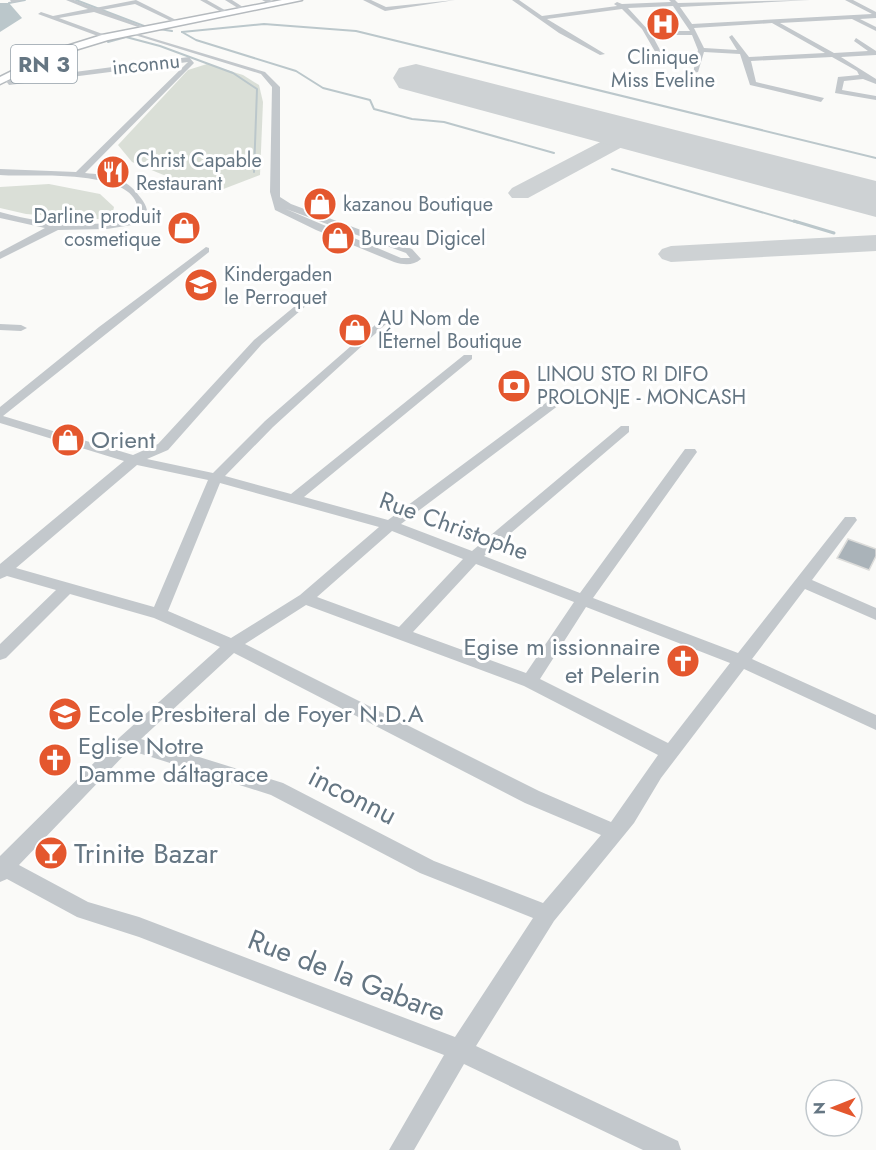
<svg xmlns="http://www.w3.org/2000/svg" width="876" height="1150" font-family="Jost,sans-serif">
<style>
.green{fill:#dadfd7}
.water{fill:#bbc7cb}
.lines{fill:none;stroke-linecap:round;stroke-linejoin:round}
.stream-far1{stroke:#bbc7cb;stroke-width:2}
.stream{stroke:#bbc7cb;stroke-width:3}
.taxiway{fill:#ced2d4;fill-rule:evenodd}
.runway{fill:#ced2d4;fill-rule:evenodd}
.building{fill:#aab3b9;stroke:#dcdcda;stroke-width:1.5}
.primary-casing{stroke:#b5babe;stroke-width:3}
.minor{fill:#c3c8cc;fill-rule:evenodd}
.primary{fill:#fff;fill-rule:evenodd}
.labels{text-anchor:middle;stroke-width:6;stroke-linejoin:round;paint-order:stroke}
.far-poi-label{font-size:20px;fill:#657683;stroke:#fff;text-anchor:start}
.far-street-label{font-size:20px;fill:#657683;stroke:#fff}
.shield{fill:#fff;stroke:#939fa8;stroke-width:1.5}
.shield-label{font-size:22px;font-weight:bold;fill:#657683}
.poi-label{font-size:24px;fill:#657683;stroke:#fff;text-anchor:start}
.street-label{font-size:24px;fill:#657683;stroke:#fff}
.near-street-label{font-size:28px;fill:#657683;stroke:#fff}
.near-poi-label{font-size:28px;fill:#657683;stroke:#fff;text-anchor:start}
</style>
<rect width="100%" height="100%" fill="#fafaf8"/>
<g class="green">
<path d="M207,64L243,75L259,85L263,102L260,175L213,193L205,192L132,162L118,145L188,70Z"/>
<path d="M49,184L100,194L114,207L111,220L26,214L0,208V187Z"/>
</g>
<path class="water" d="M0,3H9L22,18L0,32Z"/>
<g class="lines">
<g class="stream-far1">
<path d="M76,0L144,26"/>
<path d="M9,3L25,0"/>
<path d="M159,29L172,31"/>
<path d="M182,32L264,24L356,31L876,158"/>
<path d="M182,32L196,40L296,71L323,88L370,100L374,109L412,119L444,122L554,153"/>
<path d="M108,42L126,37L160,46L233,73L257,89L254,172"/>
<path d="M612,169L799,223"/>
</g>
<path class="stream" d="M794,221L834,233"/>
<g class="taxiway">
<path d="M608,122L627,133L659,136L663,140L659,144C648,147 636,143 624,146L528,198H512L508,193L512,188L608,138L598,128L601,124Z"/>
<path d="M876,235V251L671,262L662,259L658,254L662,249L671,246Z"/>
</g>
<path class="runway" d="M416,64L876,181V217L399,88L393,78L399,68Z"/>
</g>
<path class="building" d="M848,539L876,549V556L869,570L837,558Z"/>
<g class="lines">
<defs>
<path id="primary" d="M282,0H302L108,40L62,54L0,84V77L54,50L102,35Z"/>
</defs>
<use href="#primary" class="primary-casing"/>
<g class="minor">
<path d="M10,0H23L12,3Z"/>
<path d="M66,0H74L95,8L136,0L178,21L173,22L135,4L102,10L144,27V29L94,12L59,18L108,36L106,39L38,14L41,12L53,16L88,9Z"/>
<path d="M200,0H207L230,13L225,14Z"/>
<path d="M225,0H232L246,9L241,10Z"/>
<path d="M262,0H270L276,4L271,5Z"/>
<path d="M363,0H371L386,7L455,0L385,11Z"/>
<path d="M512,0H519L542,16L617,6L614,4L617,2L622,4L671,2L669,0H675L678,3L810,0L680,7L692,24L872,14L845,0H853L876,12V18L860,19L876,27V31L852,19L780,23L834,53L868,51L854,41L856,38L876,51V55L841,57L876,79V84L863,79L844,81L842,90L876,96V100L835,93L838,77L859,75L857,71L832,57L751,61L756,82L824,98L821,102L750,85L740,54L704,52L698,72L693,73L698,50L692,35H652L666,61L661,62L642,29L622,9L547,19L605,54L600,55L559,33ZM673,6L690,31H649L628,8ZM772,23L825,53L749,57L732,35L729,37L737,50L704,48L694,28Z"/>
<path d="M125,30L265,72L280,87V197L291,204L412,249L421,259C413,266 404,265 394,262L316,230L275,210L270,192L272,87L261,74L125,32ZM286,209L406,253L410,258H401Z"/>
<path d="M189,57L194,63L85,173C108,175 126,177 140,197C147,206 150,213 144,223L107,229L58,230L0,259V252L45,228L0,218V212C46,225 89,228 137,219C150,165 29,178 0,175V169L76,172L188,62L9,85L6,81Z"/>
<path d="M206,247L209,248V252L3,416L133,455L158,444L254,340L312,292L317,295L316,297L262,344L168,450L147,459L213,473L265,421L382,319L386,320V324L273,427L225,476L291,494L464,355H472V359L304,497L388,520L555,396H563V402L401,524L472,551L621,426H629V432L484,556L580,593L685,449H695L697,452L593,598L738,653L845,517H855L857,520L812,580L876,608V620L805,589L752,659L876,715V730L744,669L661,778L634,823L554,921L476,1046L678,1141L681,1150H643L464,1064L414,1150H389L444,1055L139,937L77,917L7,879L0,882V856L120,737L220,647L154,618L70,594L6,658L0,660V644L56,590L7,576L0,579V564L124,461L0,423V407L99,327ZM137,465L208,480L154,607L16,568ZM220,483L379,527L300,595L231,638L168,611ZM392,531L463,559L399,627L317,597ZM476,564L574,602L526,673L413,632ZM306,605L524,686L658,755L611,822L539,791L245,644ZM586,607L730,663L668,743L540,679ZM234,653L525,803L601,835L543,903L434,861L283,783L141,739ZM129,750L271,795L420,873L533,918L455,1037L139,917L88,902L19,865Z"/>
<path d="M0,324L21,325L27,328L21,331L0,330Z"/>
</g>
<use href="#primary" class="primary"/>
</g>
<defs>
<symbol id="hospital-disc" viewBox="-11 -11 22 22"><circle r="9.5" fill="#e4572e" stroke="#fff"/><path d="M-5-5h3v3.5h4V-5h3V5h-3V1.5h-4V5h-3Z" fill="#fff"/></symbol>
<symbol id="restaurant-disc" viewBox="-11 -11 22 22"><circle r="9.5" fill="#e4572e" stroke="#fff"/><path d="M-5-6h1v4h1v-4h1v4h1v-4h1v5L-1.5 .5V6h-2V.5L-5-1ZM5-6V6H3V1.5H1.5Q1.5-4 5-6Z" fill="#fff"/></symbol>
<symbol id="shop-disc" viewBox="-11 -11 22 22"><circle r="9.5" fill="#e4572e" stroke="#fff"/><path d="M-5-2.5h2.3a2.7 3.5 0 0 1 5.4 0H5L5.5 6h-11ZM-1.5-2.5h3a1.5 2.3 0 0 0-3 0Z" fill="#fff"/></symbol>
<symbol id="school-disc" viewBox="-11 -11 22 22"><circle r="9.5" fill="#e4572e" stroke="#fff"/><path d="M0-5L7-2L0 1L-7-2ZM-4 1L0 2.5L4 1V4Q0 6-4 4Z" fill="#fff"/></symbol>
<symbol id="bank-disc" viewBox="-11 -11 22 22"><circle r="9.5" fill="#e4572e" stroke="#fff"/><path d="M-6-4H6V4H-6ZM0-2.3a2.3 2.3 0 1 0 0 4.6a2.3 2.3 0 1 0 0-4.6Z" fill="#fff"/></symbol>
<symbol id="church-disc" viewBox="-11 -11 22 22"><circle r="9.5" fill="#e4572e" stroke="#fff"/><path d="M-1.2-6h2.4v3.5h3.3v2.4h-3.3V6h-2.4V-.1h-3.3v-2.4h3.3Z" fill="#fff"/></symbol>
<symbol id="bar-disc" viewBox="-11 -11 22 22"><circle r="9.5" fill="#e4572e" stroke="#fff"/><path d="M-6-5H6L.8 .8V4.5H3.5V6h-7V4.5H-.8V.8Z" fill="#fff"/></symbol>
</defs>
<g fill-rule="evenodd">
<use href="#hospital-disc" x="644" y="5" width="38" height="38"/>
<use href="#restaurant-disc" x="94" y="153" width="38" height="38"/>
<use href="#shop-disc" x="301" y="185" width="38" height="38"/>
<use href="#shop-disc" x="165" y="209" width="38" height="38"/>
<use href="#shop-disc" x="319" y="219" width="38" height="38"/>
<use href="#school-disc" x="182" y="266" width="38" height="38"/>
<use href="#shop-disc" x="336" y="311" width="38" height="38"/>
<use href="#bank-disc" x="495" y="367" width="38" height="38"/>
<use href="#shop-disc" x="49" y="421" width="38" height="38"/>
<use href="#church-disc" x="664" y="642" width="38" height="38"/>
<use href="#school-disc" x="46" y="695" width="38" height="38"/>
<use href="#church-disc" x="36" y="741" width="38" height="38"/>
<use href="#bar-disc" x="32" y="834" width="38" height="38"/>
</g>
<g class="labels">
<g class="far-poi-label">
<text x="663" y="64" text-anchor="middle">Clinique<tspan x="663" dy="23">Miss Eveline</tspan></text>
<text x="136" y="167">Christ Capable<tspan x="136" dy="23">Restaurant</tspan></text>
<text x="343" y="211">kazanou Boutique</text>
<text x="161" y="223" text-anchor="end">Darline produit<tspan x="161" dy="23">cosmetique</tspan></text>
<text x="361" y="245">Bureau Digicel</text>
<text x="224" y="281">Kindergaden<tspan x="224" dy="23">le Perroquet</tspan></text>
<text x="378" y="325">AU Nom de<tspan x="378" dy="23">lÉternel Boutique</tspan></text>
<text x="537" y="381">LINOU STO RI DIFO<tspan x="537" dy="23">PROLONJE - MONCASH</tspan></text>
</g>
<g class="far-street-label">
<text transform="translate(146 64) rotate(-6)" y="7">inconnu</text>
</g>
<rect class="shield" x="11" y="45" width="66" height="38" rx="4.5"/>
<g class="shield-label">
<text x="44" y="72">RN 3</text>
</g>
<g class="poi-label">
<text x="91" y="448">Orient</text>
<text x="660" y="655" text-anchor="end">Egise m issionnaire<tspan x="660" dy="28">et Pelerin</tspan></text>
<text x="88" y="722">Ecole Presbiteral de Foyer N.D.A</text>
<text x="78" y="754">Eglise Notre<tspan x="78" dy="28">Damme dáltagrace</tspan></text>
</g>
<g class="street-label">
<text transform="translate(454 526) rotate(20)" y="8">Rue Christophe</text>
</g>
<g class="near-street-label">
<text transform="translate(353 795) rotate(27)" y="10">inconnu</text>
<text transform="translate(347 975) rotate(21)" y="10">Rue de la Gabare</text>
</g>
<g class="near-poi-label">
<text x="74" y="863">Trinite Bazar</text>
</g>
</g>
<g transform="translate(834 1108) rotate(269)"><circle r="28" fill="#ffffff" stroke="#c1c8cd" stroke-width="1.5"/>
<path d="M0-4.5L10 22L0 15L-10 22Z" fill="#e4572e"/>
<text y="-9" font-size="16" font-weight="bold" text-anchor="middle" fill="#657683">N</text>
</g>
</svg>
